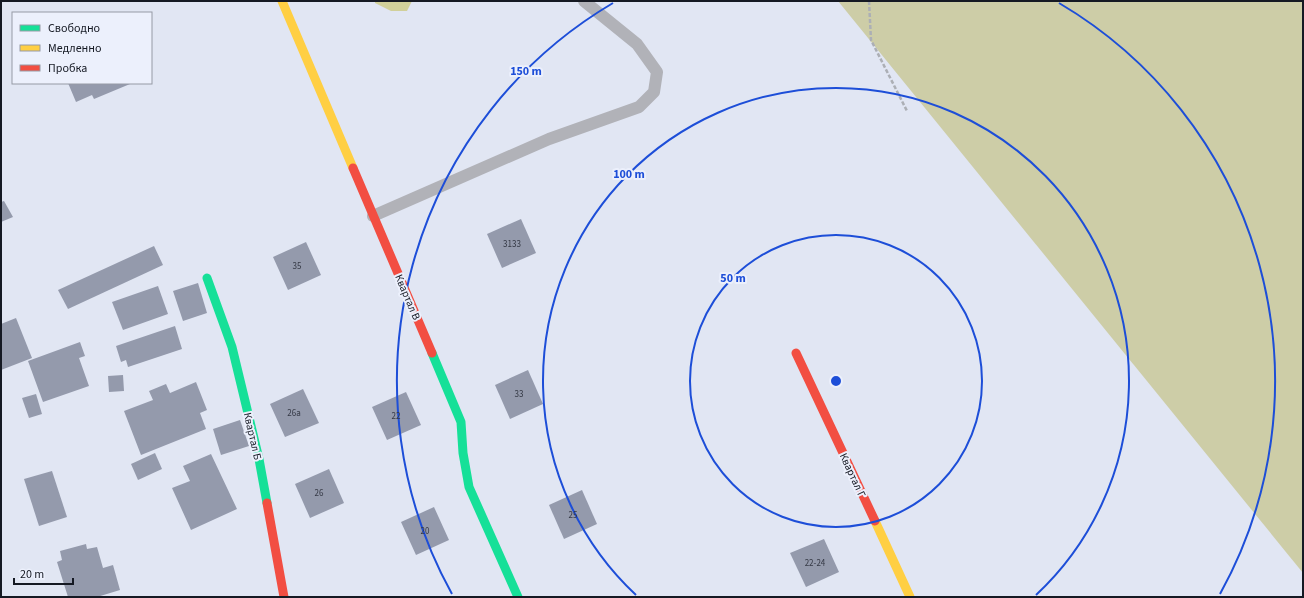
<svg xmlns="http://www.w3.org/2000/svg" width="1304" height="598" font-family="'Source Sans 3',sans-serif">
<style>
.forest{fill:#cdcda7}
.water{fill:#d1d09a}
.building{fill:#949aac}
.lines{fill:none;stroke-linecap:round;stroke-linejoin:round}
.path{stroke:#acafb5;stroke-width:2.5;stroke-dasharray:4 2;stroke-linecap:butt}
.lane{stroke:#b1b2b8;stroke-width:12}
.fast{stroke:#16e098;stroke-width:9}
.slow{stroke:#ffcf43;stroke-width:9}
.jam{stroke:#f24e42;stroke-width:9}
.ring{fill:none;stroke:#1d4ed8;stroke-width:2}
.labels{text-anchor:middle;stroke-width:4;stroke-linejoin:round;paint-order:stroke}
.number-label{font-size:9px;fill:#353945}
.street-label{font-size:11px;fill:#151923;stroke:#ecf0fc}
.centre{fill:#1d4ed8;stroke:#ecf0fc;stroke-width:2}
.ring-label{font-size:12px;text-anchor:middle;font-weight:bold;fill:#1d4ed8;stroke:#ecf0fc;stroke-width:4;stroke-linejoin:round;paint-order:stroke}
</style>
<rect width="100%" height="100%" fill="#e1e6f3"/>
<path class="forest" d="M838,1H1303V573Z"/>
<path class="water" d="M375,1H412L407,11H391L375,3Z"/>
<g class="building">
<path d="M68,83H130V84L94,99L92,95L76,102Z"/>
<path d="M4,201L13,217L1,222V202Z"/>
<path d="M521,219L536,253L502,268L487,234Z"/>
<path d="M306,242L321,275L288,290L273,257Z"/>
<path d="M154,246L163,265L68,309L58,290Z"/>
<path d="M198,283L207,313L183,321L173,291Z"/>
<path d="M158,286L168,314L123,330L112,302Z"/>
<path d="M16,318L32,358L1,370V324Z"/>
<path d="M175,326L182,349L128,367L126,360L121,362L116,346Z"/>
<path d="M80,342L85,356L79,358L89,386L43,402L28,361Z"/>
<path d="M528,370L543,404L510,419L495,385Z"/>
<path d="M123,375L124,391L109,392L108,376Z"/>
<path d="M196,382L207,410L200,413L206,429L141,455L124,411L153,400L149,391L166,384L170,393Z"/>
<path d="M303,389L319,423L285,437L270,404Z"/>
<path d="M406,392L421,425L387,440L372,407Z"/>
<path d="M36,394L42,414L29,418L22,398Z"/>
<path d="M240,420L249,446L221,455L213,429Z"/>
<path d="M155,453L162,469L138,480L131,464Z"/>
<path d="M211,454L237,509L191,530L172,488L190,481L183,466Z"/>
<path d="M329,469L344,503L310,518L295,484Z"/>
<path d="M52,471L67,517L39,526L24,479Z"/>
<path d="M582,490L597,524L564,539L549,505Z"/>
<path d="M434,507L449,540L416,555L401,522Z"/>
<path d="M824,539L839,572L806,587L790,553Z"/>
<path d="M86,544L87,549L97,547L103,568L113,565L120,590L97,597H68L57,562L62,560L60,551Z"/>
</g>
<g class="lines">
<path class="path" d="M869,1L871,40L907,111"/>
<path class="lane" d="M373,216L549,139L639,107L654,92L657,72L637,44L584,1"/>
<g class="fast">
<path d="M207,278L232,347L259,459L267,503"/>
<path d="M432,353L461,422L463,453L469,487L518,597"/>
</g>
<g class="slow">
<path d="M282,1L353,168"/>
<path d="M875,521L910,597"/>
</g>
<g class="jam">
<path d="M353,168L432,353"/>
<path d="M796,353L875,521"/>
<path d="M267,503L284,597"/>
</g>
</g>
<g class="ring">
<circle cx="836" cy="381" r="146"/>
<path d="M636 595A293 293 0 1 1 1036 595"/>
<path d="M452 594A439 439 0 0 1 613 3M1059 3A439 439 0 0 1 1220 594"/>
</g>
<g class="labels">
<g class="number-label">
<text x="512" y="247">3133</text>
<text x="297" y="269">35</text>
<text x="519" y="397">33</text>
<text x="294" y="416">26а</text>
<text x="396" y="419">22</text>
<text x="319" y="496">26</text>
<text x="573" y="518">25</text>
<text x="425" y="534">20</text>
<text x="815" y="566">22-24</text>
</g>
<g class="street-label">
<text transform="translate(408 297) rotate(67)" y="4">Квартал В</text>
<text transform="translate(253 436) rotate(77)" y="4">Квартал Б</text>
<text transform="translate(853 475) rotate(65)" y="4">Квартал Г</text>
</g>
</g>
<circle cx="836" cy="381" r="6" class="centre"/>
<g class="ring-label">
<text x="526" y="75">150 m</text>
<text x="629" y="178">100 m</text>
<text x="733" y="282">50 m</text>
</g>
<rect width="1304" height="598" fill="none" stroke="#151923" stroke-width="4"/>
<rect x="12" y="12" width="140" height="72" fill="#ecf0fc" stroke="#969aa5"/>
<rect x="20" y="25" width="20" height="6" fill="#16e098" stroke="#969aa5"/>
<text x="48" y="32" font-size="12" fill="#151923">Свободно</text>
<rect x="20" y="45" width="20" height="6" fill="#ffcf43" stroke="#969aa5"/>
<text x="48" y="52" font-size="12" fill="#151923">Медленно</text>
<rect x="20" y="65" width="20" height="6" fill="#f24e42" stroke="#969aa5"/>
<text x="48" y="72" font-size="12" fill="#151923">Пробка</text>
<path d="M14 578v6h59v-6" fill="none" stroke="#151923" stroke-width="2"/>
<text x="20" y="578" font-size="12" fill="#151923" stroke="#ecf0fc" stroke-width="3" paint-order="stroke">20 m</text>
</svg>
